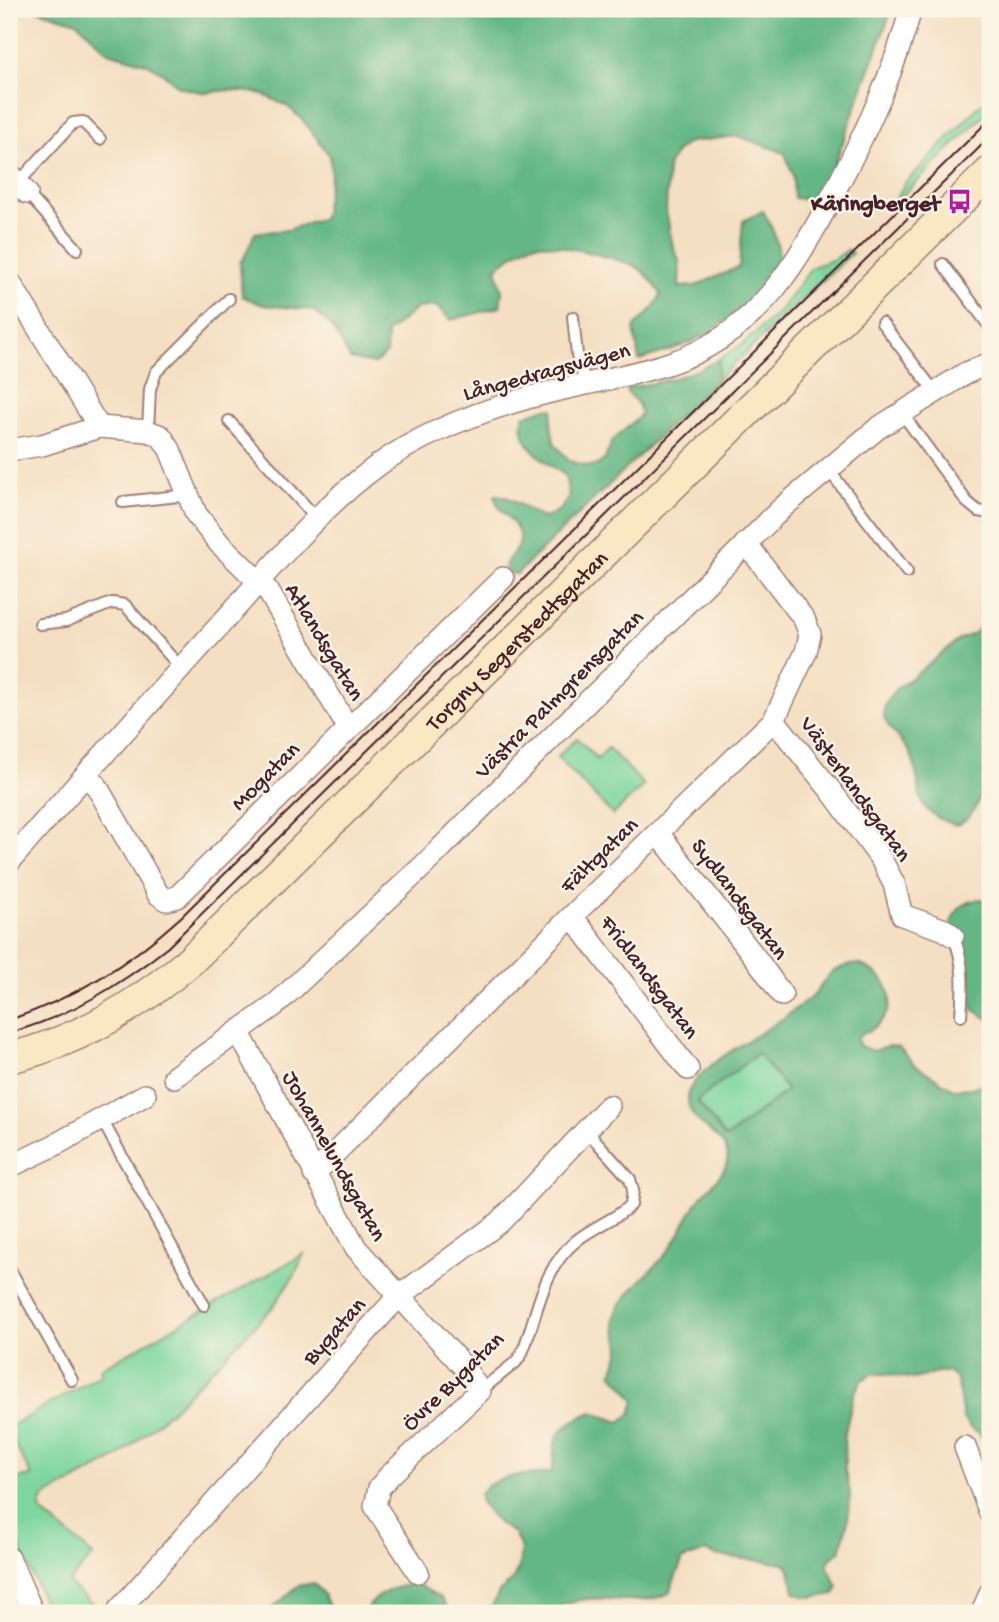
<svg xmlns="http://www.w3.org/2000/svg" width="999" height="1622" font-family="'Gochi Hand',sans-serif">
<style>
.green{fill:#7bd69d;stroke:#627a64;stroke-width:2}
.forest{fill:#64b784;stroke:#576b58;stroke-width:2;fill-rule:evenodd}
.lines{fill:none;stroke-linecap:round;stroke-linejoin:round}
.lane-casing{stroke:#9f7f76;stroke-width:14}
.street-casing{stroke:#9f7f76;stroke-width:24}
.secondary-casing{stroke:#9f7f76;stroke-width:33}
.lane{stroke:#fff;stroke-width:10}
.street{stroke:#fff;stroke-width:21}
.secondary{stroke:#fae7c3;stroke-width:30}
.tram{stroke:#4a1f2b;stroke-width:2}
.labels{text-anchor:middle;stroke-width:5;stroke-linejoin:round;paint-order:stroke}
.poi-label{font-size:23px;font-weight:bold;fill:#4a1f2b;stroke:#fcf5e5;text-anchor:end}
.street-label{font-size:23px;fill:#4a1f2b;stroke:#fcf5e5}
</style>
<rect width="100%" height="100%" fill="#fcf5e5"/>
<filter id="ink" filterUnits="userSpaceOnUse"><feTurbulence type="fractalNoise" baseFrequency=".0143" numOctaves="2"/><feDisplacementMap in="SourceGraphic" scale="14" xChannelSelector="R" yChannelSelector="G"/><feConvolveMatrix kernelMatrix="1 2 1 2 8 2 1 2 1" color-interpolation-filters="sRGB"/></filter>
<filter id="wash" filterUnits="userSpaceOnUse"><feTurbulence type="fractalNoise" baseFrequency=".00686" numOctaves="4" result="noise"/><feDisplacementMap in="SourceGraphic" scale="28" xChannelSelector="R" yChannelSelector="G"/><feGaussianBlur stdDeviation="1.57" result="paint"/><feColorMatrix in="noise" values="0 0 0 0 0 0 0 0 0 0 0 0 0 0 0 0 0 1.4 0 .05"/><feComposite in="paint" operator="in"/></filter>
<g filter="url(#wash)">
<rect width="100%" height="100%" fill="#f4dfc2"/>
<g class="green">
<path d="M990,98V109L891,207L905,183L978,107Z"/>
<path d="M848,250L852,253L717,380L719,359L744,343L778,313L812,267L832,260Z"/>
<path d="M577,738L597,759L608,748L644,785L613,815L557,757Z"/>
<path d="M758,1053L787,1090L726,1138L697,1101Z"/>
<path d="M304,1254L295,1274L273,1307L171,1411L118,1457L46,1496L40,1504L41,1511L93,1555L68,1583L103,1613H49L9,1523V1482L13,1479L32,1476L9,1434V1427L102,1374L100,1369Z"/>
</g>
<g class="forest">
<path d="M34,9H892L825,190L814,201L794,198L793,176L785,153L738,136L689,142L677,151L668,166L666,211L673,247L680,262L679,287L695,286L739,267L743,221L763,211C774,229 781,250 779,271C758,292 738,313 714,329C691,345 664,352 639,360L634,328C644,316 655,309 661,294C654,284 646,272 635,266C623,260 544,240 533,244C519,248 507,260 496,268L502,291L500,307L451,320L436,306L417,308L387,333L386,354L374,364L350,359L340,340L329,324L313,310L263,305L242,296L240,262L245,256L255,233L288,230L323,218L331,174L330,156L302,119L287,106L260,93L228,90L205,93L179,87L163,73L146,63L108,52L77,22Z"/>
<path d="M719,359L717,380L517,574H512L505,568C506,556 521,550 520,538C518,520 495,511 495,495C513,495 527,513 545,518L561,509L569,496L565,475C545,462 515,443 524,416L546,408L553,409L551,422L554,442L569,461L588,466L598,465L605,459L612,441L638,418L641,412L638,404L627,392V388C636,385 645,385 655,383C677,378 700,370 719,359Z"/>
<path d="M990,618V776C976,795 981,813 957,825C905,810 927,789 910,753C900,734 872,722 889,698C894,690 900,684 909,680L960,639L973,634Z"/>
<path d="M980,899L990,901V1020L973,1009L969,994V972L964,945L951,923C956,908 965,902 980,899Z"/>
<path d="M859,964C886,975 902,1000 879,1023C872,1030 863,1032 857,1039L860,1046L872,1051L889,1046L899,1047L914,1064L953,1089L971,1088L990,1082V1443L985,1441L978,1432L970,1428L963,1418L957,1380L948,1372H938L914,1379L886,1374H872L861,1381L854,1394L844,1436L845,1471L850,1492L848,1520L840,1552L830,1559L827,1566L838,1587L835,1594C820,1596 807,1600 794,1592L790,1570L785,1564L714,1555L706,1551L683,1559L669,1593C639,1607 618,1596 587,1599C574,1600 563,1605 550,1610V1613H483L490,1610L499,1592L512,1581L519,1567L521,1548L514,1533L500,1525L481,1504L480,1493C497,1473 527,1475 551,1473C554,1464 554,1459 554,1450C554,1430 575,1419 592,1412L620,1422L631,1414L635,1400L612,1373C614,1366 620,1355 620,1348C619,1330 609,1326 619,1307C630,1288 651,1272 665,1255C679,1239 686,1218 698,1201C706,1190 719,1179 725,1168C741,1134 679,1128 689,1092C698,1064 766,1032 789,1014C795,1009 809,1000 814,995C822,987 824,977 834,971C842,966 849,965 859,964ZM758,1053L787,1090L726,1138L697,1101Z"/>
<path d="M314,1583L324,1595L332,1613H267L298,1586Z"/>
<path d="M417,1584L441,1598L450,1613H363C378,1593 392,1586 417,1584Z"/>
</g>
</g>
<g filter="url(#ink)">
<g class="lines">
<defs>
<g id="lane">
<path d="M18,183L73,123L83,122L100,139"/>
<path d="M27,193L77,249"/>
<path d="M943,264L990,327"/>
<path d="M573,317L577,355L586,385"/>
<path d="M882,323L935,392"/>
<path d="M901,412L967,502L978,511L990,513"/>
<path d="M229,421L316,518"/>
<path d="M148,431L150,389L156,372L229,299"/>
<path d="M828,469L907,572"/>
<path d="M123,502L188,495"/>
<path d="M40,624L66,621L112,603L125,605L180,667"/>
<path d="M953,936C965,961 963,990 961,1016"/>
<path d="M102,1120L204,1305"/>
<path d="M9,1268L72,1380"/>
<path d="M480,1391L516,1362L522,1353C538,1315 541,1269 576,1241C593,1227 614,1220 631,1205L633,1190L630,1179L587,1131"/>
</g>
<g id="street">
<path d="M9,173L27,193"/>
<path d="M9,281L99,427"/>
<path d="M9,450L42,445L99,427L148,431L161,436L170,450L196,514L219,543L268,591L348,728"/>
<path d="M774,720L832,792L881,859L894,884L902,915L945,930L953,936"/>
<path d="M86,775L96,785L158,894L166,900L177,897L503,578"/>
<path d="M658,833L758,961L782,995"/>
<path d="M9,862C85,775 162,689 239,604C282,555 324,505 377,466C422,433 478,412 531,397C577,384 625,378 670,363C759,334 799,260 839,183C869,126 894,71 911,9"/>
<path d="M572,916L688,1069"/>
<path d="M239,1033L356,1248L463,1366L480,1391L389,1476L379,1488L375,1506L418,1572"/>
<path d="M174,1077L274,1006L423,866L783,507L878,428L966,373L990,363"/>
<path d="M9,1167L53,1146L145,1095"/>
<path d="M314,1174L572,916L774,720L806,652L810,634L804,619L746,543"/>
<path d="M965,1447L990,1513"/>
<path d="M9,1558L33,1613"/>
<path d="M118,1611L387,1309L401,1295L500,1222L609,1106"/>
<path d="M982,1613L990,1593"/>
</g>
<g id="secondary">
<path id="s1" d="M9,1058C77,1042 137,1006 190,961L990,172"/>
</g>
</defs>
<use href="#lane" class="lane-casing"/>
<use href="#street" class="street-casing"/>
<use href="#secondary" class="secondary-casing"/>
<use href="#lane" class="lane"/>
<use href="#street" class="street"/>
<use href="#secondary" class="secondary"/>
<g class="tram">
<path d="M9,1020C75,998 129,964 181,917L990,119"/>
<path d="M9,1033C70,1016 119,986 168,947L990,137"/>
</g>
</g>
</g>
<defs>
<symbol id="bus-bare" viewBox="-9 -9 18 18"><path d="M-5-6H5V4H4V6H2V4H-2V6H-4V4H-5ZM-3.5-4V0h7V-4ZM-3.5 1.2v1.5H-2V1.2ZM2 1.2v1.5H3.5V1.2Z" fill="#b5179e" stroke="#fcf5e5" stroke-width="2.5" paint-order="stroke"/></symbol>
</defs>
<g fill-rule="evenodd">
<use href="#bus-bare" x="942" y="184" width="35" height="35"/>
</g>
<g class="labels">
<g class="poi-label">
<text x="940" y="210">Käringberget</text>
</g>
<g class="street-label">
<text transform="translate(546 370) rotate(-15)" y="8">Långedragsvägen</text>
<text dy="8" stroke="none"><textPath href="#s1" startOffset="665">Torgny Segerstedtsgatan</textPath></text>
<text transform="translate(326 641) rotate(59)" y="8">Atlandsgatan</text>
<text transform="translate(558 693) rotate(-45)" y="8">Västra Palmgrensgatan</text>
<text transform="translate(264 775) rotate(-45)" y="8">Mogatan</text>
<text transform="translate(857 788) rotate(54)" y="8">Västerlandsgatan</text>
<text transform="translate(598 854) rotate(-44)" y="8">Fältgatan</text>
<text transform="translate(741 898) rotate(53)" y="8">Sydlandsgatan</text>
<text transform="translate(651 976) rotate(53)" y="8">Fridlandsgatan</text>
<text transform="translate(336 1155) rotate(61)" y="8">Johannelundsgatan</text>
<text transform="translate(333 1330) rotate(-48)" y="8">Bygatan</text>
<text transform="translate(452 1380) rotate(-44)" y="8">Övre Bygatan</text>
</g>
</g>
<rect width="999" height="1622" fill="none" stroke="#fcf5e5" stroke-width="35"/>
</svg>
